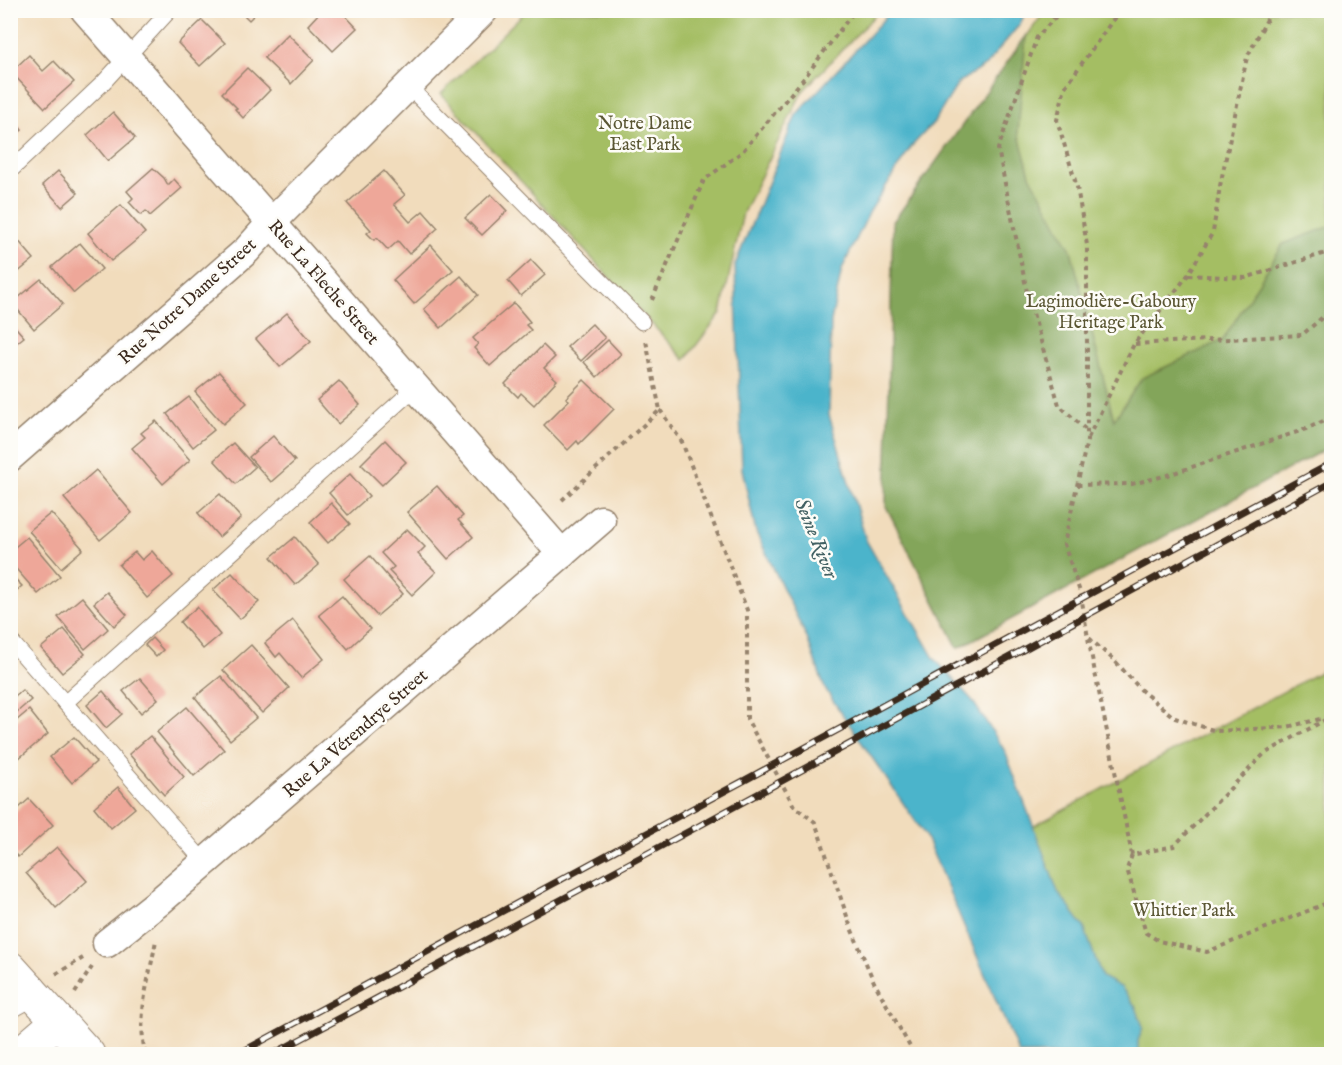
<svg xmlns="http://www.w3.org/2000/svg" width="1342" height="1065" font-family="'IM FELL English',serif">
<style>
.green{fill:#a4be64;stroke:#707441;stroke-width:1.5}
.forest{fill:#83a55a;stroke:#5f683c;stroke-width:1.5}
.water{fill:#4cb4cb;stroke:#446f74;stroke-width:1.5}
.building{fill:#eea799}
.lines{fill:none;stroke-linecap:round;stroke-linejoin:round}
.service-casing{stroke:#96836d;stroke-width:17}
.minor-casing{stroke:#96836d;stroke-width:31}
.tertiary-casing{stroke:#96836d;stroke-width:35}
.secondary-casing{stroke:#96836d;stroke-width:35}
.path{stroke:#96836d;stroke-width:4;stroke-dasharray:4.5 4.5;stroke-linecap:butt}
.service{stroke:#fff;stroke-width:15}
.minor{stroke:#fff;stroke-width:28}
.tertiary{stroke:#fff;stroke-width:33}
.secondary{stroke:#fff;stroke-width:33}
.rail-casing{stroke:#3b2a1e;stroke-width:7}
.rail{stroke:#fdfcf7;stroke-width:4.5;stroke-dasharray:14;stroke-linecap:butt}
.labels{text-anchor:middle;stroke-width:5;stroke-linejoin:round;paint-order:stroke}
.park-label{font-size:18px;fill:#5a5633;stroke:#fdfcf7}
.street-label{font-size:18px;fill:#3b2a1e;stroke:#fdfcf7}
.water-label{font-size:20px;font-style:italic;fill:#426163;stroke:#fdfcf7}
</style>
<rect width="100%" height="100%" fill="#fdfcf7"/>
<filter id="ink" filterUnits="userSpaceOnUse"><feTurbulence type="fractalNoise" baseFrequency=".0167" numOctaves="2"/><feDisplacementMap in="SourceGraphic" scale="12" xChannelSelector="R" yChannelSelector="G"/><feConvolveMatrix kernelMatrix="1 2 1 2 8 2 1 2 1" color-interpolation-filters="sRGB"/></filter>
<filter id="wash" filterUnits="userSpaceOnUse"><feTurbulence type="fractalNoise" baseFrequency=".008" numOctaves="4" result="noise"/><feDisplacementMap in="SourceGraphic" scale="24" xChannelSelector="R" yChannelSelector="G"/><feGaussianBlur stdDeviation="1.35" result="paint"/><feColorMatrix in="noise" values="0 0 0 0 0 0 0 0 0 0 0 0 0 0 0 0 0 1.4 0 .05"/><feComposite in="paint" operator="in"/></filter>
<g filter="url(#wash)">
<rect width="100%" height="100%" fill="#f1dcbc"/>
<g class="green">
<path d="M526,11H879L802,92L743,213L721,313L685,360L441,94Z"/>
<path d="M1045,11H1331V446L958,648L886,506L893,222Z"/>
<path d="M1331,666V1048L1327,1054H1090L1006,841Z"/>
</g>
<path class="forest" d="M1026,36L1018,132L1030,175L1071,250L1114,420L1142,378L1223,340L1283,244L1331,226V446L958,648L886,506L893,222Z"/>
<path class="water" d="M891,11H1026L1020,24L986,65L959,82L934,122L911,147L870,211L842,269L831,321L829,415L866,540L934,658L972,700L1005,751L1058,892L1084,927L1102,977L1121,987L1136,1007L1143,1027L1138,1041V1054H1019L925,835L825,689L807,638L756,532L742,469L735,265L796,115Z"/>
<g id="blocks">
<g class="building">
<path d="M239,10H259L249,20Z"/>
<path d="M322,10H340L357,28L333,51L308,25Z"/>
<path d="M202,20L225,43L200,66L178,43Z"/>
<path d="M288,34L314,60L291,84L264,58Z"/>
<path d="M29,55L43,71L54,61L74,82L45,108L11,72Z"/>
<path d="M247,68L270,90L243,118L235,109L237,108L222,93Z"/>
<path d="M113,112L135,138L108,161L87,135Z"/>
<path d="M10,115L22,130L10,139Z"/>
<path d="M153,168L164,178L168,185L174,179L182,188L150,216L146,211L141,215L129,202L133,198L127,191Z"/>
<path d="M58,171L78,193L62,207L42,185Z"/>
<path d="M384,171L405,195L394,204L410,222L423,211L438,228L409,254L398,241L388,250L377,238L374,240L367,233L371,230L347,203Z"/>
<path d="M491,194L507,211L482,235L465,218Z"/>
<path d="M121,205L145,233L111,261L88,233Z"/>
<path d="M10,231L34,259L17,273L10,266Z"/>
<path d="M80,243L102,269L74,293L52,267Z"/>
<path d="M431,245L453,270L414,304L393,280Z"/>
<path d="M531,260L545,275L521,296L508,281Z"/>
<path d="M461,276L478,295L441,328L424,309Z"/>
<path d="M41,279L63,304L34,329L12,303Z"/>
<path d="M514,303L530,322L526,325L531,330L490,366L474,348L478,344L473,338Z"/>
<path d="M287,313L311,341L280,367L256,339Z"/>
<path d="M10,321L24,337L10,348Z"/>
<path d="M592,324L605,338L581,361L567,347Z"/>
<path d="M608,340L621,354L597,377L584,362Z"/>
<path d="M543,345L555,357L544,368L557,380L534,405L521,393L518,397L505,384Z"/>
<path d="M219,372L247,403L223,424L195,392Z"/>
<path d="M584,380L614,409L579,444L577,441L568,450L544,425L569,400L566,398Z"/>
<path d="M339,381L360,405L338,424L317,400Z"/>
<path d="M189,397L214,430L193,447L167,414Z"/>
<path d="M156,421L190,460L163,484L132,448L145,437L141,433Z"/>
<path d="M273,436L295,461L271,482L249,457Z"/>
<path d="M385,440L406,462L382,485L361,464Z"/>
<path d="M233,443L255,467L236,484L214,460Z"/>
<path d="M96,470L132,513L100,540L64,498Z"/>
<path d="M350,474L369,496L348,515L329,493Z"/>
<path d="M437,486L463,516L458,520L473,537L448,559L407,512Z"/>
<path d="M220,494L241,518L219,537L198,513Z"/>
<path d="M331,503L350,524L328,543L310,522Z"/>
<path d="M51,513L83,549L61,568L29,531Z"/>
<path d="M407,529L425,547L418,554L436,572L412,595L389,571L394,567L381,553Z"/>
<path d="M27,537L60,576L38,594L10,562V551Z"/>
<path d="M295,537L319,565L295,585L271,557Z"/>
<path d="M152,551L173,576L147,598L119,565L135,552L142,560Z"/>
<path d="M370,556L403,594L377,616L344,579Z"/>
<path d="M232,573L259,602L240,619L213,590Z"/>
<path d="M10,574L22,586L10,596Z"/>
<path d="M107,592L127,615L114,626L94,603Z"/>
<path d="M342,596L370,629L348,649L319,615Z"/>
<path d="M82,597L108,629L85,649L58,617Z"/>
<path d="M197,607L220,635L203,649L180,622Z"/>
<path d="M293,620L324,659L301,678L280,653L276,657L265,643Z"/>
<path d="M64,629L85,654L62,673L41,648Z"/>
<path d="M152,638L163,650L156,657L145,645Z"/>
<path d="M251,645L289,688L262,713L223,670Z"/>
<path d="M221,676L256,718L230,740L195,697Z"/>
<path d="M140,678L158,699L141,713L123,691Z"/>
<path d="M22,690L31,700L17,712L10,705V700Z"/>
<path d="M103,691L122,714L106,728L87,705Z"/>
<path d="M187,707L224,750L194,776L157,732Z"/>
<path d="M29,710L48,734L13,763L10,760V726Z"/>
<path d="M150,736L184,777L164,795L129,754Z"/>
<path d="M74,737L96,762L72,783L50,757Z"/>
<path d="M118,787L135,808L111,828L94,807Z"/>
<path d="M29,799L53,825L18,857L10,849V816Z"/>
<path d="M57,847L87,881L56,908L26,873Z"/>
</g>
</g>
</g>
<g filter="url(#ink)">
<use href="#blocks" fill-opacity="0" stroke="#96836d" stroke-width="1.5"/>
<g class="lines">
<defs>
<g id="service">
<path d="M408,86L642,322"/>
<path d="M10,171L102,84L170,10"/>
<path d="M10,640L205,863"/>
<path d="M65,703L416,387"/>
</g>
<g id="minor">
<path d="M85,10L562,554"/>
<path d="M10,457L247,250L271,223L484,10"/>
<path d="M107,943L160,901L601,520"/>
</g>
<g id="tertiary">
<path d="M10,1001L30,990"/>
<path d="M15,1054L28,1047L58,1021"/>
</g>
<path id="secondary" d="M10,968L88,1054"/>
</defs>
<use href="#service" class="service-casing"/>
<use href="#minor" class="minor-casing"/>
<use href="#tertiary" class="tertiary-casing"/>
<use href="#secondary" class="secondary-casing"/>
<g class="path">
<path d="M1062,10L1037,37L998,149L1027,292L1059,405L1086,430"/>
<path d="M1120,10L1065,87L1057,120L1077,187L1087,245V441L1064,544L1081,595L1088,638L1132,855L1174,846L1264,754L1332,716"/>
<path d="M1188,275L1245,278L1332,251"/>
<path d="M652,300L704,180L742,152L805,77L855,10"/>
<path d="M1135,344L1302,335L1332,309"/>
<path d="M660,410L682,442L747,610V719L794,806L815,822L851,928L874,982L914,1054"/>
<path d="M1088,438L1134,344L1188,275L1213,232L1220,186L1247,57L1272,10"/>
<path d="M1077,485L1132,484L1168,475L1306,429L1332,417"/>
<path d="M562,500L660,410L646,341"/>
<path d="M1089,638L1115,661L1142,691L1175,718L1216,731L1287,727L1328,717"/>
<path d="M1132,855L1127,869L1146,933L1159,941L1207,952L1332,901"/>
<path d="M56,974L83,958"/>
<path d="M75,993L92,967"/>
<path d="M145,1054C137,1011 149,981 156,940"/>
</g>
<use href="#service" class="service"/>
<use href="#minor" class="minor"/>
<use href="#tertiary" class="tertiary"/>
<use href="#secondary" class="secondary"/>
<defs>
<g id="rail">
<path d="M238,1054L1332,463"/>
<path d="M273,1054L695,828L1332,482"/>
</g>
</defs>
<use href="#rail" class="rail-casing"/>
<use href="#rail" class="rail"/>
</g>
</g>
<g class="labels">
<g class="park-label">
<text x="645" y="129">Notre Dame<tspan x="645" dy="21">East Park</tspan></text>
<text x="1111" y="307">Lagimodière-Gaboury<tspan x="1111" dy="21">Heritage Park</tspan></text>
<text x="1184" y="916">Whittier Park</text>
</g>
<g class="street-label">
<text transform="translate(324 282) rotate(49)" y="6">Rue La Fleche Street</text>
<text transform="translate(187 301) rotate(-42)" y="6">Rue Notre Dame Street</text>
<text transform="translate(355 733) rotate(-41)" y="6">Rue La Vérendrye Street</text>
</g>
<g class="water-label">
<text transform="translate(817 538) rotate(68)" y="7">Seine River</text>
</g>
</g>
<rect width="1342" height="1065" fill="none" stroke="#fdfcf7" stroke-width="36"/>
</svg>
